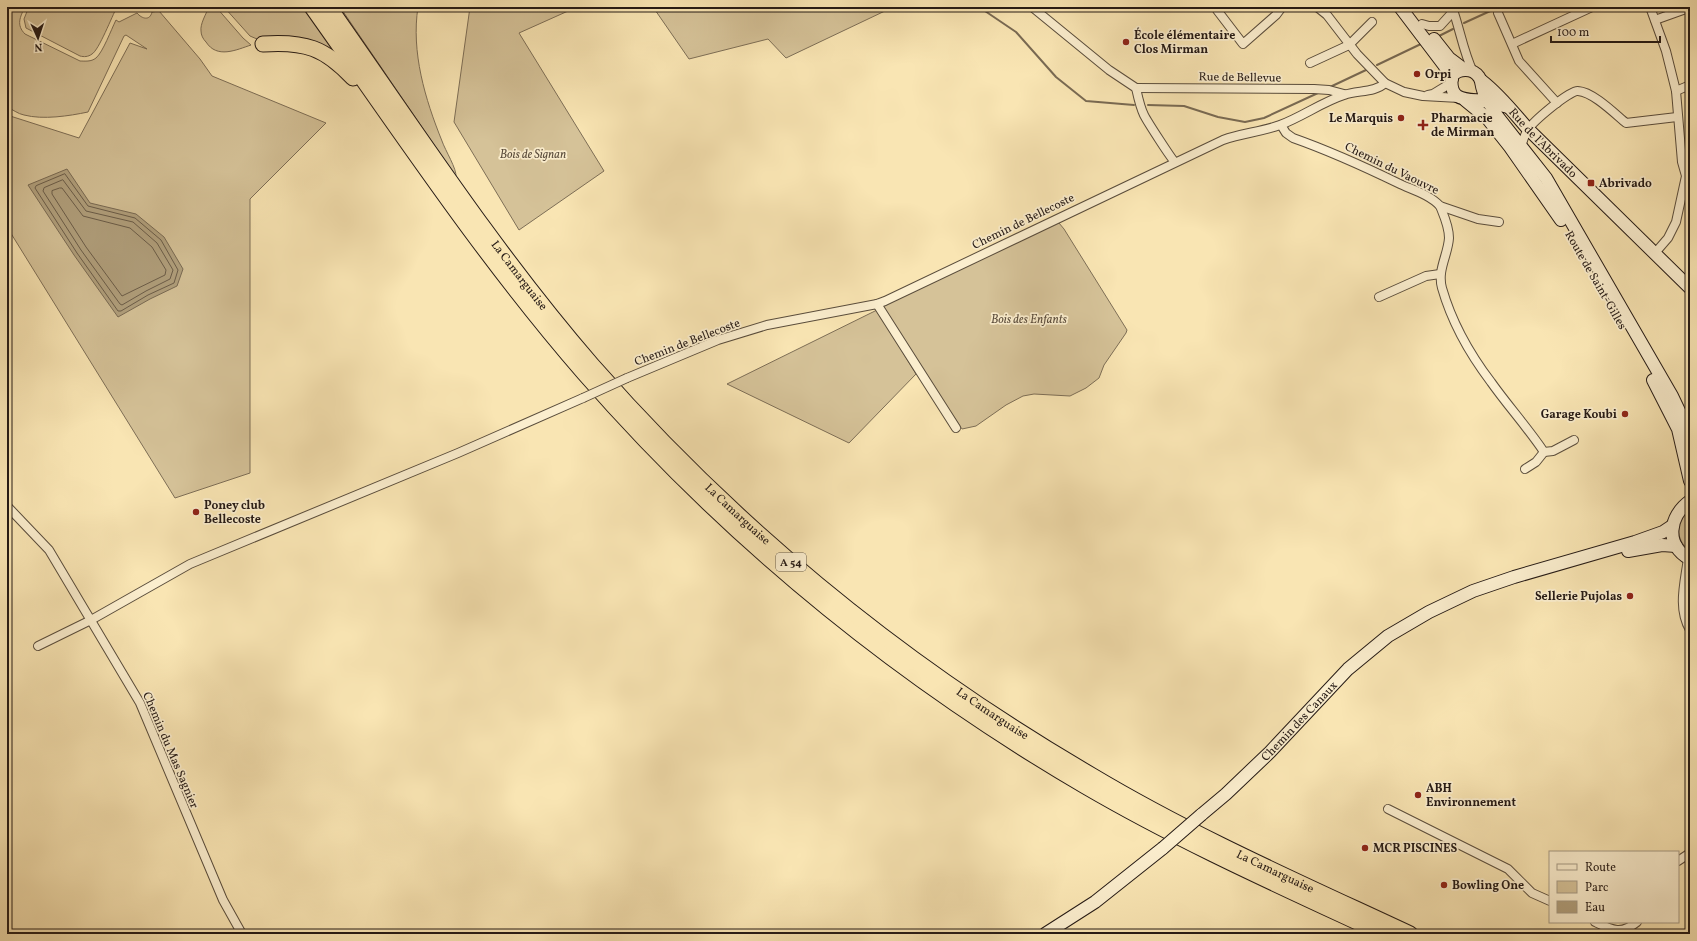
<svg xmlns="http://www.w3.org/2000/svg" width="1697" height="941" font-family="Vollkorn,serif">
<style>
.green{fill:#d5c298;stroke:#7d6e56}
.water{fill:#b1a07d;stroke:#796a53}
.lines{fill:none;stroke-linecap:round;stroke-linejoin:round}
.shore{stroke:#6b5d49;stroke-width:1}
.stream{stroke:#796a53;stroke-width:2}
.street-casing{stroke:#5a4d3c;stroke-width:10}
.secondary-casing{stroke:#251a15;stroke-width:14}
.highway-casing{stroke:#251a15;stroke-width:17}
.street{stroke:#fbeece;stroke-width:8}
.secondary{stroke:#fbeece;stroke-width:12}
.highway{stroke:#f9e5b3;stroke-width:15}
.street-bridge-casing{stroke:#5a4d3c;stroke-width:10;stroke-linecap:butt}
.secondary-bridge-casing{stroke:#251a15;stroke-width:14;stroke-linecap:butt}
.street-bridge{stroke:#fbeece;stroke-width:8}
.secondary-bridge{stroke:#fbeece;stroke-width:12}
.poi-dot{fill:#8f2418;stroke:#fbeece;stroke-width:1.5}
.labels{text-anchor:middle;stroke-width:3.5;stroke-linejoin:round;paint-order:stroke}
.shield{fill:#fbeece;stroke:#655a4c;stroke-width:1}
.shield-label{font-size:11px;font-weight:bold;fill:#251a15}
.poi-label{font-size:12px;font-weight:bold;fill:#251a15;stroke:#fbeece;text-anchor:start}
.street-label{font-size:12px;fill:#251a15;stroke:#fbeece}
.park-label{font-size:12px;font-style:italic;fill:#5a4c3c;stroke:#fbeece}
</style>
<rect width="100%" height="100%" fill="#f9e5b3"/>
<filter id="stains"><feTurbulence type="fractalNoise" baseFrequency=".005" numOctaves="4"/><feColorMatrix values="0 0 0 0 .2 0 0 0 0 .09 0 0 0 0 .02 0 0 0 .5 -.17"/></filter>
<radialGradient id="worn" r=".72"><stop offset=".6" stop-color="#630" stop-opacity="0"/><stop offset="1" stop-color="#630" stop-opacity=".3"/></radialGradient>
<g class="green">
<path d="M7,7H25C20,17 16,25 25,34L80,61C85,61 91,62 96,58C103,52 111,30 116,20L119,22L137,13C142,19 150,21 152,12L159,11L200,59L212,76L326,123L250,199V473L175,498L7,227V115L79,138L130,43L147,49L126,35L124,36L88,112C69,116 43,120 24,115C18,114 12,109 7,107Z"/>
<path d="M33,7H117C112,16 99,50 92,54C88,57 84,57 80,56L26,28L24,19L28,9L31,11Z"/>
<path d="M209,7H216L243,38L251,45C236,50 217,59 206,42C203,39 201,35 201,31C200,24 206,14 209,7Z"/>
<path d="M224,7H304L338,55L257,39L250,36Z"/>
<path d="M340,7H418C411,52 425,99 442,141C445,150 457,169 456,177Z"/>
<path d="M470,7H577L519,33L604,171L519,230L454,122Z"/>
<path d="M653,7H885L887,10L786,58L768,39L689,59Z"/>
<path d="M1053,223H1059L1064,229L1127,330L1126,333L1104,365L1099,378L1086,388L1070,396L1034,394L1023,396L1006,405L976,426L962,429L880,307Z"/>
<path d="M877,310L916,374L849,443L727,384Z"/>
<path d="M1690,508V551C1674,539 1676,521 1690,508Z"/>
</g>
<path class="water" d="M67,169L90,203L136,214L164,237L183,269L177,286L150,299L118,317L74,255L28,185Z"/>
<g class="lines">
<g class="shore">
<path d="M65,174L88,206L135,218L161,240L178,270L174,283L148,295L121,311H118L77,253L35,188L36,186Z"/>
<path d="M63,180L86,211L133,222L157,243L173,270L170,279L146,291L122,305L120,304L81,250L43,191L44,188Z"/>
<path d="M60,188H62L83,216L130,228L152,247L166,270L165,275L122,296L86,247L52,194V191Z"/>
</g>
<g class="stream">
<path d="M973,7L982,9L1016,32L1056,77L1086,101L1134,105"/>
<path d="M1464,23L1499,7"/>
<path d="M1437,37L1453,29"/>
<path d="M1377,65L1423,43"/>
<path d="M1330,87L1366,70"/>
<path d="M1148,105L1184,106L1218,117L1245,122L1264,118L1318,93"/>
</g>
<defs>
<g id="street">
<path d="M1032,7L1109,70L1136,88C1138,97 1140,107 1144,115C1147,121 1172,160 1175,162"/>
<path d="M1317,7L1327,15L1357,54L1385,83L1404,92L1423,96L1459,98"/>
<path d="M1452,7C1460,29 1463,51 1473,72"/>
<path d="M1650,7L1666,51L1676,91L1682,162L1686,176L1676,222L1668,238L1655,253"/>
<path d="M1217,10L1243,44L1276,15L1282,7"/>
<path d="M1498,13L1519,61L1557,103"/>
<path d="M1655,20L1683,10L1685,7"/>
<path d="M1422,24L1429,26H1440L1450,15L1453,9"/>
<path d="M1512,44L1592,7"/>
<path d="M1310,63L1349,45L1372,22"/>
<path d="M1136,88L1314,89L1329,90L1344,94"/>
<path d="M1676,91L1690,85"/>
<path d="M1428,95L1433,94L1451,83"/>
<path d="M1281,125L1286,133L1293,138C1330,151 1365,167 1400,184C1413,190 1430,195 1440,206L1478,219L1499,222"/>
<path d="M1521,147C1523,141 1524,135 1528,130C1532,122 1570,90 1578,91C1593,92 1614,113 1626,123L1677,117"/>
<path d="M1440,206C1444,216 1449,226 1449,238C1448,255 1437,270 1442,288C1452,323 1469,353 1491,382C1508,406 1528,428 1544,452L1553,451L1574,440"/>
<path d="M1379,297L1426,276L1440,274"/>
<path d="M877,304L956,428"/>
<path d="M627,378L718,340L767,325L877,304L885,301L1223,140C1242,133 1261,132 1280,125C1302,117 1322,102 1344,95C1357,90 1375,93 1385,83"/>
<path d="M1525,469L1536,462L1544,452"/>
<path d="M7,506L49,550L140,703L223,900L242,934"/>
<path d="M1688,558C1685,582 1677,608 1690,630"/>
<path d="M38,646L91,620L190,564L458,453L583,398"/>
<path d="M1388,809L1508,869L1532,893L1550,901"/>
<path d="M1678,861L1690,853"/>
<path d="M1595,922C1612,930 1621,935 1637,922"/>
</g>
<g id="secondary">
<path d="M1400,7L1444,65L1452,79"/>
<path d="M1434,39L1449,58L1465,70"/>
<path id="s1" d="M1482,81C1500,95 1513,112 1528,129L1690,288"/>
<path d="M1465,100L1487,118L1510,147L1561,220"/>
<path d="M1508,107C1500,105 1491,102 1483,101C1467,99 1448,102 1452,76C1459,68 1473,68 1479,77C1482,81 1481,85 1483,90C1485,97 1491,105 1494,112L1546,178L1672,396L1682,417L1690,451"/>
<path d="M1653,380L1678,429L1690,481"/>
<path d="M1690,501C1669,516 1664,545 1690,559"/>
<path d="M1628,551L1662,545L1676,546"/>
<path id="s2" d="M1201,815L1226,794L1270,752L1348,669L1388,636L1429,612L1473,591L1514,577L1635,542L1663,532L1672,526"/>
<path d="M1045,934L1095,902L1163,848"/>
</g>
<g id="highway">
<path d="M312,7C400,131 484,258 584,373C727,537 897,676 1085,786C1181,842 1282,887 1383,934"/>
<path id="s3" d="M329,7C414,128 495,253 592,365C735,528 904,666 1091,775C1193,836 1303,884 1410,934"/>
<path d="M263,44C305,41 325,48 353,78"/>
</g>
</defs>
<use href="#street" class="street-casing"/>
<use href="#secondary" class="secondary-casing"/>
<use href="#highway" class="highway-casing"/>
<use href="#street" class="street"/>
<use href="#secondary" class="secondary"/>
<use href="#highway" class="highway"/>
<defs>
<path id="street-bridge" d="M583,398L627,378"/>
<path id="secondary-bridge" d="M1163,848L1201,815"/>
</defs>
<use href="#street-bridge" class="street-bridge-casing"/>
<use href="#secondary-bridge" class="secondary-bridge-casing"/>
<use href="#street-bridge" class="street-bridge"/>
<use href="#secondary-bridge" class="secondary-bridge"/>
</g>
<g class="poi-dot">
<circle cx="1126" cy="42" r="4"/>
<circle cx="1417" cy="74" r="4"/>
<circle cx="1401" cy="118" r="4"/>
<path d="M1421 119h4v4h4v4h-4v4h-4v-4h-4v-4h4z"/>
<rect x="1587" y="179" width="8" height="8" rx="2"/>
<circle cx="1625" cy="414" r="4"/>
<circle cx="196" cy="512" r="4"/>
<circle cx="1630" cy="596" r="4"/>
<circle cx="1418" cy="795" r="4"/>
<circle cx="1365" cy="848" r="4"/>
<circle cx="1444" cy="885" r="4"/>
</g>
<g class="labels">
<rect class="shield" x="776" y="553" width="30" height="18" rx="3"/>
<g class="shield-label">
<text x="791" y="566">A 54</text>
</g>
<g class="poi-label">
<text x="1134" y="39">École élémentaire<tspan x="1134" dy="14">Clos Mirman</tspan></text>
<text x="1425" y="78">Orpi</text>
<text x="1393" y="122" text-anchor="end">Le Marquis</text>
<text x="1431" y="122">Pharmacie<tspan x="1431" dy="14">de Mirman</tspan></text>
<text x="1599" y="187">Abrivado</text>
<text x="1617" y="418" text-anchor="end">Garage Koubi</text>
<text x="204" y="509">Poney club<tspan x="204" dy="14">Bellecoste</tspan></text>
<text x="1622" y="600" text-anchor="end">Sellerie Pujolas</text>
<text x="1426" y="792">ABH<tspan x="1426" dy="14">Environnement</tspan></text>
<text x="1373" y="852">MCR PISCINES</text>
<text x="1452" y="889">Bowling One</text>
</g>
<g class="street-label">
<text transform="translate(1240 77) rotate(1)" y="4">Rue de Bellevue</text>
<text dy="4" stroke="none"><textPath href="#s1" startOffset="87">Rue de l'Abrivado</textPath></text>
<text transform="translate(1392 168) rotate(26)" y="4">Chemin du Vaouvre</text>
<text transform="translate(1023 221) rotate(-26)" y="4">Chemin de Bellecoste</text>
<text dy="4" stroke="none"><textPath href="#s3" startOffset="329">La Camarguaise</textPath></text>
<text transform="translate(1596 280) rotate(60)" y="4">Route de Saint-Gilles</text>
<text transform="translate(687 342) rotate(-21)" y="4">Chemin de Bellecoste</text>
<text dy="4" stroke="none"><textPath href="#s3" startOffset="653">La Camarguaise</textPath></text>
<text dy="4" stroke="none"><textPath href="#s3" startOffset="977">La Camarguaise</textPath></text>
<text dy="4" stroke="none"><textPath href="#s2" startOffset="136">Chemin des Canaux</textPath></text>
<text transform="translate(171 750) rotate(67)" y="4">Chemin du Mas Sagnier</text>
<text dy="4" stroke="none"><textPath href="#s3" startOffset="1301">La Camarguaise</textPath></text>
</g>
<g class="park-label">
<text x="533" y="158">Bois de Signan</text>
<text x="1029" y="323">Bois des Enfants</text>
</g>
</g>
<rect width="1697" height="941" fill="none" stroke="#f9e5b3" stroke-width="24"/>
<rect x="8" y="8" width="1681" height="925" fill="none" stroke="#251a15" stroke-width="2"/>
<rect x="12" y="12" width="1673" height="917" fill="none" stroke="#251a15"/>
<rect x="1549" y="851" width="130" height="72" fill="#fbeece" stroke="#a59984"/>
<rect x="1557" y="864" width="20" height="6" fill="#fbeece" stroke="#a59984"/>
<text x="1585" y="871" font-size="12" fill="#251a15">Route</text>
<rect x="1557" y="881" width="20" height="12" fill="#d5c298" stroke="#a59984"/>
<text x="1585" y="891" font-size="12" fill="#251a15">Parc</text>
<rect x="1557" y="901" width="20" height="12" fill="#b1a07d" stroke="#a59984"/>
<text x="1585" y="911" font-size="12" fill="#251a15">Eau</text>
<g transform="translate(38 38) rotate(177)" stroke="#fbeece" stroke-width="3" paint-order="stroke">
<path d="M0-3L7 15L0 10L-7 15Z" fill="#251a15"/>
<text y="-6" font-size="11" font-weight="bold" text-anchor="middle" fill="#251a15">N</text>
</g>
<path d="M1551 36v6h109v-6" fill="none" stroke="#251a15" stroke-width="2"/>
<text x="1557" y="36" font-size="12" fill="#251a15" stroke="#fbeece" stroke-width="3" paint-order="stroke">100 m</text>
<rect width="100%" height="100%" filter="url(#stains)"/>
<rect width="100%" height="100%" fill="url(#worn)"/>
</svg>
